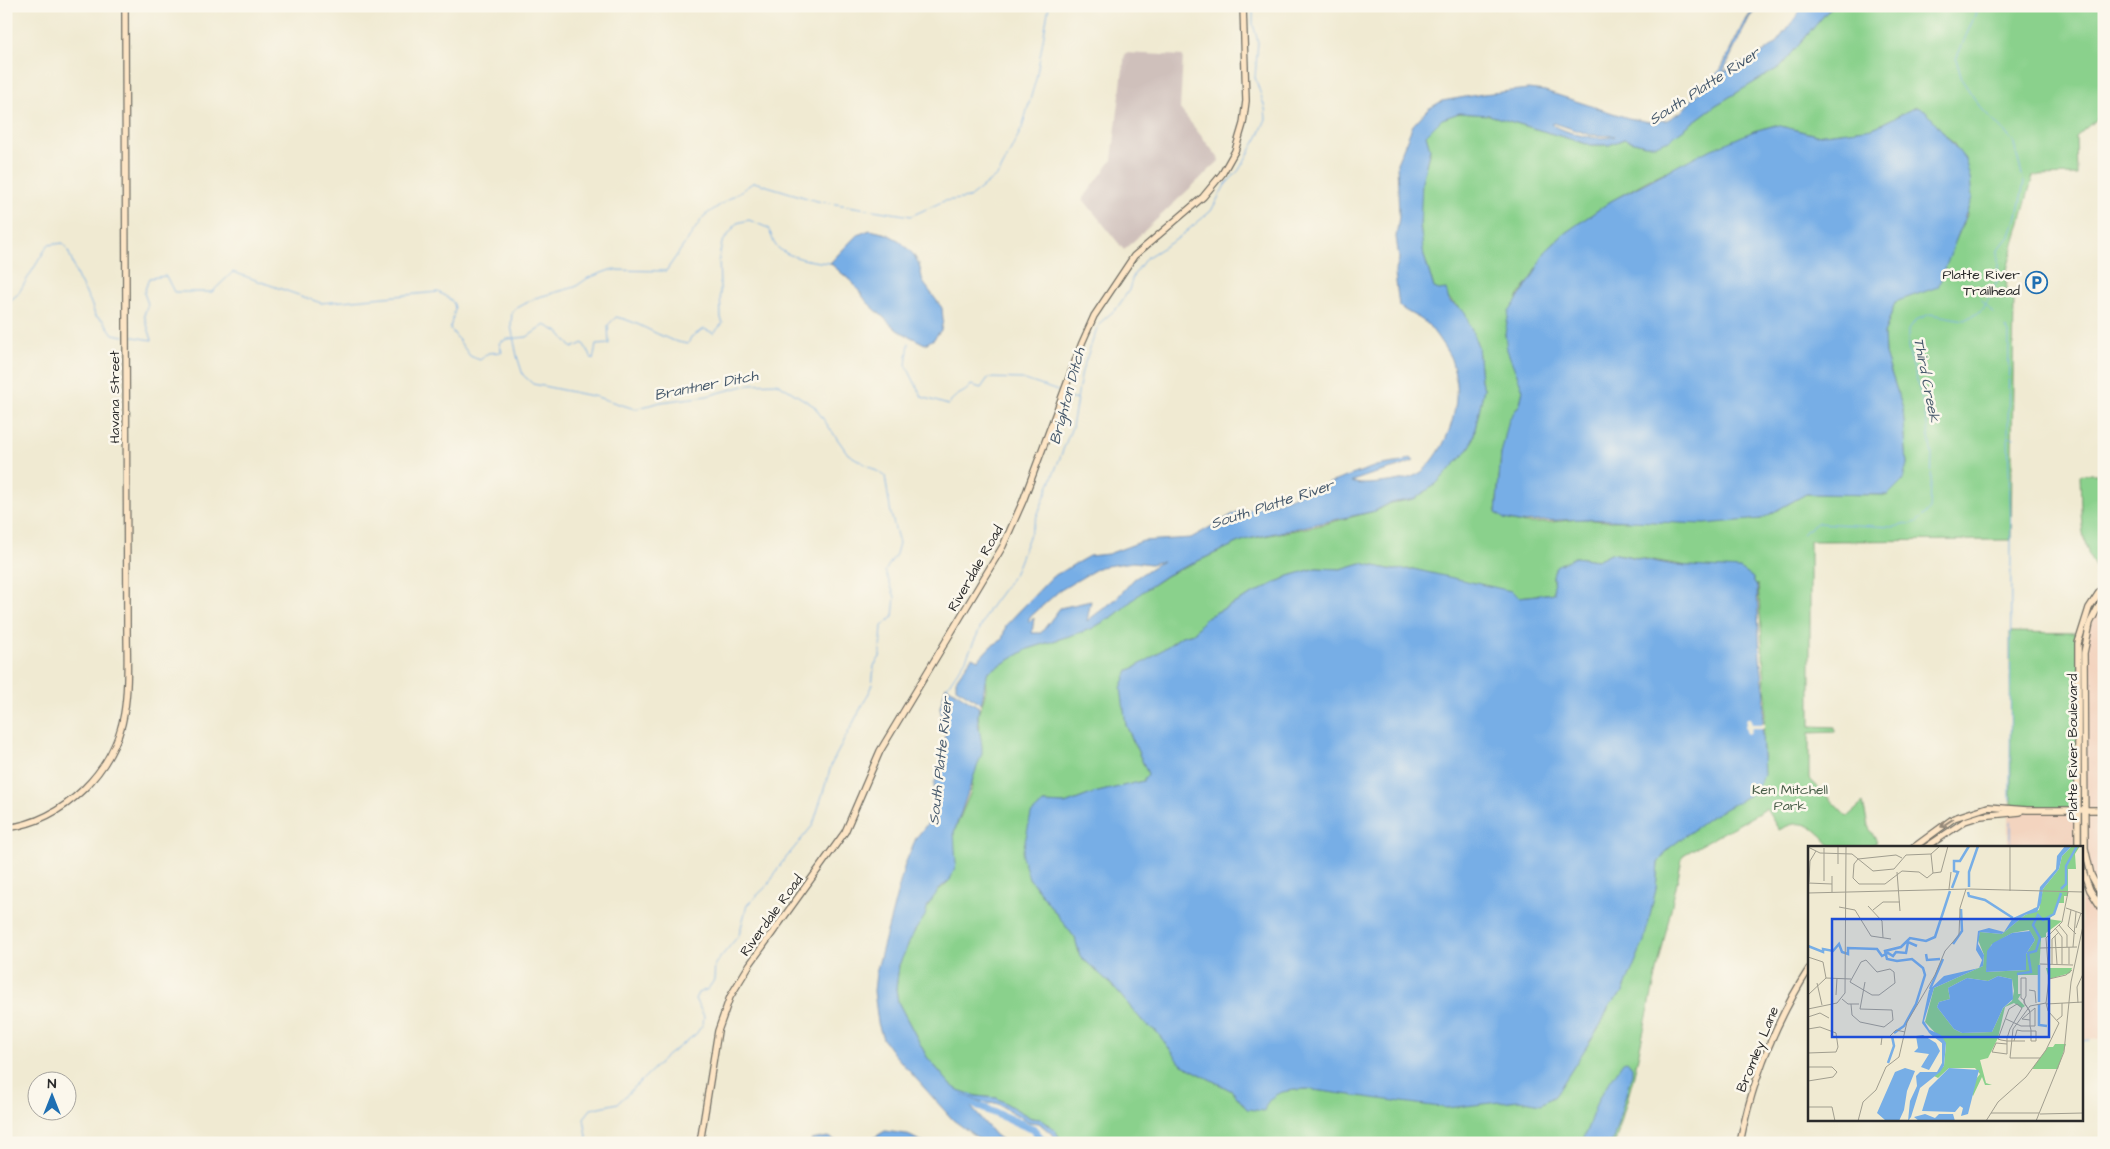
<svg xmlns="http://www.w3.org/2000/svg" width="2110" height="1149" font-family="'Architects Daughter',sans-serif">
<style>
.built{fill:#f3d4bf}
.industrial{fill:#cfc0bb}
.green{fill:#8ad18c;stroke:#5a7e5c;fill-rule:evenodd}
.water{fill:#77aee6;stroke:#516c88;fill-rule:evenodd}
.pier{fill:#f0ead2}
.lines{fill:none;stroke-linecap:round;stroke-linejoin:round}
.stream{stroke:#77aee6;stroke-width:1}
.river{stroke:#77aee6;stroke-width:8}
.secondary-casing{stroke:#706e65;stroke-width:8}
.secondary{stroke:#fde5c5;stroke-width:5.5}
.oneway{stroke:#948878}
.labels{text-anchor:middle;stroke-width:5;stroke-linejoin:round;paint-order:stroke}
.poi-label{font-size:14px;fill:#2b2b2b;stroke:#fbf7ec;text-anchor:end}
.street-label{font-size:14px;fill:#2b2b2b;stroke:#fbf7ec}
.park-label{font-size:14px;fill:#485d48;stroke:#fbf7ec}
.water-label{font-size:15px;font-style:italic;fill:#46596c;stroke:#fbf7ec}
.inset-river{fill:none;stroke:#77aee6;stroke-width:2.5}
.inset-road{fill:none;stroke:#a19e8f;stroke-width:1}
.view{fill:#1d4ed8;fill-opacity:0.15;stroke:#1d4ed8;stroke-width:2.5}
.inset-edge{fill:none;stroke:#2b2b2b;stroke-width:2.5}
</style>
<rect width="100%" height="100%" fill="#fbf7ec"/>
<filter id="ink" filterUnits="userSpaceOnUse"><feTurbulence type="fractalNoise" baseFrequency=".02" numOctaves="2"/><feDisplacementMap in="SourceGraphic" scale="10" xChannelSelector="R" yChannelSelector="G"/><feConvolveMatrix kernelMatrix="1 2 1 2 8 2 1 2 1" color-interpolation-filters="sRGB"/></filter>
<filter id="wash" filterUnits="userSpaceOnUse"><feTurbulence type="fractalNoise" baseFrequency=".0096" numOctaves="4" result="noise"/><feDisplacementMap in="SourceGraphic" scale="20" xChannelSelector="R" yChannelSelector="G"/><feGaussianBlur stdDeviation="1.12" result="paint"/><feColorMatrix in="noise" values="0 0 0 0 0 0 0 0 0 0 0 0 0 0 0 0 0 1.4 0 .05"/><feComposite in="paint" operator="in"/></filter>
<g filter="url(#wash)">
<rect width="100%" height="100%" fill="#f0ead2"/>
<path class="built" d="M2104,596V1040L2081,1039V848H2008V814L2027,810H2085L2087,632Z"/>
<path class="industrial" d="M1125,53L1183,56L1180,109L1220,160L1124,250L1083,199L1112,160Z"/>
<g class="green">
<path d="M1832,6H2104V112L2076,137L2077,175L2033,176L2006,273L2007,293L2014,294L2011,540L1810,541V726L1835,727V732L1809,733V778L1847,817L1863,803L1868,826L1877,842L1868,848H1833C1816,829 1805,815 1779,830L1766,809L1683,855L1633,1079L1615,1143H1063L1054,1129L1041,1119L1031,1118L997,1098L976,1096L958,1090L951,1085L927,1057L898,1002L896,989L899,965L906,947L934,895L950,880L955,852L953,840L954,832L971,791L980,725C975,711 983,707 985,693C987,686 984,680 988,672L1028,649L1091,629L1115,615L1142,592L1168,575L1244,540L1316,526L1375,511L1391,503L1414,499L1436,484L1467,451L1472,443L1484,388L1481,381L1478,346L1470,326L1458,306L1434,288L1424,256L1421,240L1420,204L1422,181L1430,150L1426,135L1442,119L1459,113L1489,115L1590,145H1609L1624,139L1645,145L1669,140L1716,105L1780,67ZM1916,107L1925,110L1933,122L1955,145L1967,215L1947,260L1943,278L1895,302L1884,334L1885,354L1903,409L1907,464L1888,495L1806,494L1761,519L1607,521C1598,521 1589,519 1580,519C1554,521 1517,530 1496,513L1501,454L1516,409L1520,404L1523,390L1508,350L1505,334L1519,295L1532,278L1545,252L1565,233L1611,201L1652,178L1754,131L1776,125L1816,135L1873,128ZM1611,553L1752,577L1757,587L1758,584L1765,684L1767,695L1762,744L1764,756L1750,795L1710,817L1668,849L1658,863L1656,889L1623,992L1609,1006L1601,1024L1555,1096L1541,1103L1519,1100L1490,1102L1385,1098L1306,1089L1283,1091L1272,1096L1267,1101L1247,1109L1232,1091L1181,1064L1156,1030L1145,1024L1111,984L1080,956L1075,938L1029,878L1043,803L1065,804L1094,793L1144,781L1148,774L1126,725L1128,671L1148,660L1182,636L1194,633L1205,618L1289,576L1316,568L1341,569L1361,563L1393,570L1413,569L1519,597L1554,593L1553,576L1575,557L1597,560Z"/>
<path d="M2086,474H2104V579C2077,547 2082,515 2080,475Z"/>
<path d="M2010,632L2080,633L2078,810L2011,808Z"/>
</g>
<g class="water">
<path d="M1756,6H1759L1749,18L1723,72L1761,54L1775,44L1796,17L1801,6H1832L1780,67L1716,105L1669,140L1656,145H1645L1624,139L1609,145H1590L1489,115L1459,113L1442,119L1426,135L1430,149L1422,181L1420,226L1424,256L1434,288L1439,290L1446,289L1449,301L1465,312L1470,326L1478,346L1481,381L1484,388L1472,443L1467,451L1436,484L1423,493L1414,499L1390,503L1375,511L1244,540L1167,575L1142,592L1115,615L1091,629L1028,649L988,672C983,682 985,693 981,703L956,688V680L972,657L978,660L991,646L1002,640L1006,625L1052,577L1089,556L1108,554L1143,541L1191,538L1237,512L1267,506L1376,466L1402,462L1411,458L1414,461C1394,471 1371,472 1352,482C1363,486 1377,483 1389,482C1401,480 1416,478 1425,469C1452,442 1464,396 1451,359C1449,353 1430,325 1425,322C1417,316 1407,313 1399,306L1395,274L1399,259L1396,237L1399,217L1397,163L1413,125L1428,109L1442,101L1483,94L1528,89L1545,91L1628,118L1650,122L1667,120L1681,112L1721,69L1743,24ZM1554,123L1591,135L1615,136C1593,141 1570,134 1551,124ZM1162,561L1134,579L1116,599L1087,621L1091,601L1060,608L1041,633H1032L1034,618L1029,622V618L1059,591L1100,567L1133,562L1151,564Z"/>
<path d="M1916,107L1925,110L1965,159L1970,178L1972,198L1938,287L1895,302L1884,334L1885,354L1903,409L1907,464L1903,480L1888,495L1806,494L1761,519L1704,524L1583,519L1519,522L1504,519L1496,513L1501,454L1509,419L1520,404L1523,390L1507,350L1505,334L1509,312L1532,278L1545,252L1565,233L1611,201L1698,155L1754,131L1776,125L1816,135L1873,128Z"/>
<path d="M870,230L887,234L900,241L913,254L919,264L923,282L942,308L943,320L941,330L934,339L925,344L897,330L867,302L853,283L830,263L857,235Z"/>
<path d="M1611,553L1674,565L1740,569L1752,577L1757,587L1760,657L1765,696L1762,732L1764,775L1758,786L1750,795L1710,817L1668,849L1658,863L1656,889L1644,941L1623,992L1609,1006L1601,1024L1555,1096L1541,1104L1519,1100L1447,1108L1306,1089C1287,1091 1270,1090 1264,1111L1247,1109L1232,1091L1181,1064L1156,1031L1145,1024L1111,984L1080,956L1075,938L1029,878L1022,856L1031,814L1043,803L1065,804L1094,793L1143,781L1148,774L1126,725L1121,688L1128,671L1148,660L1182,636L1194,633L1205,618L1289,576L1316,568L1341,569L1361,563L1393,570L1413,569L1511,591L1519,597L1554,593L1553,576L1556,566L1575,557L1597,560Z"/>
<path d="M946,686L979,707C975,722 983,738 982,753L954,832L956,865L950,880L941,887L928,905L925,916L914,932L899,965L896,989L898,1002L927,1057L951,1085L958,1090L976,1096L997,1098L1031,1118L1041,1119L1055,1130L1063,1143L1056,1141L1053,1135L1039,1123L1029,1122L996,1103C985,1106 971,1097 960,1094L995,1135L1006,1143H985L953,1120L894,1054L883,1039L878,1023L874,991L876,973L905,864L916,838L935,814L939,799L940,786L934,790V784L944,759L945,733L940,707Z"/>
<path d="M1627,1061L1632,1067V1073L1612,1143H1582L1598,1099L1623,1062Z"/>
<path d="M885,1131L906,1134L924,1143H865Z"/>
<path d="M828,1137L841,1143H811V1140Z"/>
</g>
<path class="pier" d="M1747,718H1750L1752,724H1765V728H1752L1750,734H1747L1745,727Z"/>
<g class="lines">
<g class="stream">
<path d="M2047,6L2055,9L2064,6"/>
<path d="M1980,298L1994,314"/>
<path d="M6,304L18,294L48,245L63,243C71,253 72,264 77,276C84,292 91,298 95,316L103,320L113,334L124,336"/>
<path d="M2005,327L2009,333L2008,434V437L2014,438"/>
<path d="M128,336L152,340L144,315L148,304L144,293L149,278L166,276L174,292H212L233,272L321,303L438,292C460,304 456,305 450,328L470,356L480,360L488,353L502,352L499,343L507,339L527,337L545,325L560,333L572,348L583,343L593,360L596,345L609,344L608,325L616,317C642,322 662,341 688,344L691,337L704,329L714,333L723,323L721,318L719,257L722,243L737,223L749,220L768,228C771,233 773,242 776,246C787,258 815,262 830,263"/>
<path d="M909,343L906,365L922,397L948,405C956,392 964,395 971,385L981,388L988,378L1022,379L1058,391"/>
<path d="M1068,399H1077"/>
<path d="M2008,437L2011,540L2010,800"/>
<path d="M1802,534L1817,523L1893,527L1917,522L1930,509L1932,455L1923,403L1908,347V330L1916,320L1930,314L1964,320L1980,312L1985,306L1998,279V250L2010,235L2017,217L2024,182L2013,141L1980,107L1962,80L1956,59L1979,6"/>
<path d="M947,687L966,659L989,609L1014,575L1072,427L1082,371L1096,331L1101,322L1117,308L1129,290L1133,276L1146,258L1177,239L1211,211L1225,185L1239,170L1258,137L1266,119L1265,108L1255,77L1258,42L1253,24V6"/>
<path d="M2011,821V848"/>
<path d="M2081,1041L2089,1040"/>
<path d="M588,1143L584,1118L591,1109L618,1103L667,1056L696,1034L703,1024L704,1016L695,999L698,993L708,989L714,980L715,964L739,935L747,905L768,885L781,864L813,825L832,763L872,687L874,666L880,657L882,626L893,617L895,597L885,571L896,554L899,543L891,514L885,476L848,454L814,406L777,383L751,384L707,396L661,402L635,409L597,397L533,384L523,375L517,356L511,326L512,311L535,298L575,287L588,278L610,270L666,271L704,216L754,182L817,201L911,216L944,201L969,198L999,174L1022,128L1036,79L1049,6"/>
</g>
<path class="river" d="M955,1096L1033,1129L1045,1143"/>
</g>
</g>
<g filter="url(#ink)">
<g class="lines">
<defs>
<g id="secondary">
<path d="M2104,596L2090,623L2084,653L2085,848L2091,875L2104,899"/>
<path d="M6,828C64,821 115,770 124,714C129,686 127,657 127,630L125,6"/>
<path d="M1913,848L1954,818L1988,807L2027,810H2104"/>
<path d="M1925,848L1965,821L1981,816L2020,812"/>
<path d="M2078,848V643L2089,608L2104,585"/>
<path d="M2081,866L2090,890L2104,912"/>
<path d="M700,1143L718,1031L730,997L750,964L845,832L880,751L1003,546L1023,501L1082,343L1094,316L1134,256L1203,197L1222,174L1235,151L1243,124L1246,101L1243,6"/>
<path d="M1740,1143C1752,1081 1775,1022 1809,969"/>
</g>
</defs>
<use href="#secondary" class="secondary-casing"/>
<use href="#secondary" class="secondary"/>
</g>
<defs><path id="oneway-shaft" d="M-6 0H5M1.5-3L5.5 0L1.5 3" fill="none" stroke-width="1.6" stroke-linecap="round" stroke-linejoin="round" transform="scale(1.25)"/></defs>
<use class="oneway" href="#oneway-shaft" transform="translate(1947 823) rotate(147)"/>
</g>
<defs>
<symbol id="parking-ring" viewBox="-11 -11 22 22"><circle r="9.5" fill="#fbf7ec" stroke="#1f6fb2" stroke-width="1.5"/><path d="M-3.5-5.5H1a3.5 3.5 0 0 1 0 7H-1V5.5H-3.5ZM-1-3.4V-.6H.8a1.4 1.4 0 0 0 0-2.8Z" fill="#1f6fb2"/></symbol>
</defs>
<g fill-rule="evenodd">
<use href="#parking-ring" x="2024" y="270" width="25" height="25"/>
</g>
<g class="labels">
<g class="poi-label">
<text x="2020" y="279">Platte River<tspan x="2020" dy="16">Trailhead</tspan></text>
</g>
<g class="street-label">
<text transform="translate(114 397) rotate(-90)" y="5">Havana Street</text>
<text transform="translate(975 568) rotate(-60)" y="5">Riverdale Road</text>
<text transform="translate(2072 747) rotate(-90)" y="5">Platte River Boulevard</text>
<text transform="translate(771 915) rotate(-54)" y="5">Riverdale Road</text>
<text transform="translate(1757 1049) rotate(-68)" y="5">Bromley Lane</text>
</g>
<g class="park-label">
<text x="1790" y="794">Ken Mitchell<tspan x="1790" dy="16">Park</tspan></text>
</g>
<g class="water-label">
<text transform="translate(1704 86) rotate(-33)" y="5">South Platte River</text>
<text transform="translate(1927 380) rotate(79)" y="5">Third Creek</text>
<text transform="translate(706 385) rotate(-11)" y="5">Brantner Ditch</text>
<text transform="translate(1067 396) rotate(-75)" y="5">Brighton Ditch</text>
<text transform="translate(1272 504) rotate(-18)" y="5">South Platte River</text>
<text transform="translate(940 761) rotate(-84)" y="5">South Platte River</text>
</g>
</g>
<g transform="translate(1808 846)">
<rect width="275" height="275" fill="#f0ead2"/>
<path d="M264,0H272L267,8L268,23H260V50H256V57H250L246,69L240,73L254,75L238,87V91L233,92L231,129H210V148H213L210,153L217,160L214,162L206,157L197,161L190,192L180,212L172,214L178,237L184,239H177L174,231L165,250L163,247L165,237L172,228L167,222H141L130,232L126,230L136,220L138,198L117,176L126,142L175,120L176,109L170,94L172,86L194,88L217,69L231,64L235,43L251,23L254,10ZM221,84L227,94L218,108V124L178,126L183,99L204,87ZM190,130L204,133L206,145L204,155L195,162L184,186L154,187L146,183L129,161L131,156L142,153L140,142L159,132L180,135ZM238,122H264L262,127L241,133ZM247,198H258L250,223H224L240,201H245Z" fill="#8ad18c" fill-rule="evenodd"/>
<path d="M257,0H264L254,10L251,23L235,43L233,57L229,66L217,69L194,88L172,86L170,98L176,109L175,120L126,142L116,175L122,185L133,189L138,197L136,220L132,226L112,242L103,271L100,275L102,255L109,240L108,230L112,226H129L134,217V197L122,188L114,177L121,144L136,130L171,122L174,114L168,104L170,85L181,82L196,86L205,72L229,61L232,41L248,23L249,10ZM222,85L227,94L218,108V124L178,126L179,105L185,97L204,87ZM190,130L204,133L205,153L195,162L184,186L154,187L146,183L129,161L131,156L142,153L140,142L159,132L180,135ZM115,189L128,197L132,205L121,224L113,221L121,208L106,206L110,202L108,190ZM97,222L107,225L99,245L96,264L91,275L77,274L69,267L87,226ZM141,222L171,224L160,268L153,270L155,262L152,260L147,266L114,265L121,242ZM117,268L127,272L131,268H145L147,275H111L106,271Z" fill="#77aee6"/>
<path class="inset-river" d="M161,41V26L170,0M144,42L150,26L146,25V15H152L161,0M253,43L258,38V20L269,0M160,46L161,50L177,54L205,72M145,98L154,85L153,63M0,100L15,106V103L25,105L31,98L34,106L40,108V102L69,103L74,110L80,107L85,110L88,106L98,107L100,96L109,100M118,108L119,114L132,113M231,119V156M209,128L223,126L220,107L228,105L232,92L225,79L230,69L235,74L246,68L253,47M122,143L135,113M231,158V179L239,180M121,185L130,189L135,196M86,187L96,180L108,158L117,129L115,122L104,113L89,115L79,113L77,105L93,101L102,92L118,95L127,91L142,45M80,217L86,200L84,190"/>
<path class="inset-road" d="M0,1L12,7L44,8L65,25L86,23L98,9L123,8L132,0M16,2V35M123,8L125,27M50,13L46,18L45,32L51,38H77L94,25L111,26L119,32L125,27M50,13L88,9L94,12M30,18V0M89,26L92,65M125,27L133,26L140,0M1,36L2,15L8,5M0,37L24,38M141,43L143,26M202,45V0M24,46V30M0,47L161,43L275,46M60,60L74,75L75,92M31,61L47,64L63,90L83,93M258,62L275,68M65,64L75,56H92M263,64L260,80L268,88M251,79L259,89V101M247,82L254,91V118M268,82L273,67M247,90L249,118M265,101L268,66M232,102L269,101M0,111L15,116L18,132M58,114L69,126L82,123L86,126L87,137L71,149H64L42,136L53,116ZM232,118L265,119M244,118V93L251,86M261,118V101M18,132L43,133M241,133L238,92L254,76L260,46M9,137L14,159M221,144L227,145L228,157M0,149L18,132M28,149L29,132M34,153L40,158H51M270,157L269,141L275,128M43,158L44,169L52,176L76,181L85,174L84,164L52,163L57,136M238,158L275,156M0,163L29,157L37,147L38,0M0,171L12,167L21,172M198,173L213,180H227V162L214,173L222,174M249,174L254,170V157M0,183L12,181L28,187L30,201L28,206M206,195L209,184L214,185H228V195H223V184L222,180V167L221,164L217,158L216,154L213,152V132H218V150L216,154V157L222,165M199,198L188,197L184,206L199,208V192L202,183L214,162L209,158L201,163L190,193L193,194L199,195H217M73,199L74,191H81L88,184L97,186M0,207L28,206M232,212H202L205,183L222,160L238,157L241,133L258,129L264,124M0,221H24L29,226L25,231L0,235M0,261H24L27,275M183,267H231M232,268L275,267M50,275L55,256L68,244L78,221L91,211L99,176L127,129L137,105L151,89L152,62L158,43M178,275L190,256L218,231L238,204L251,177L240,165L238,157M228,275L256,206L263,136L275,80"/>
<path class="view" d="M24,73H241V191H24Z"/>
<rect width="275" height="275" class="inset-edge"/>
</g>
<rect width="2110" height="1149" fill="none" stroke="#fbf7ec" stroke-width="25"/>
<g transform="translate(52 1096)"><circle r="24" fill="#fbf7ec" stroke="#a8a59f"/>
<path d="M0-4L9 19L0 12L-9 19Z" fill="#1f6fb2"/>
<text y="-8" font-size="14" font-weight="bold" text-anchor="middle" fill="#2b2b2b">N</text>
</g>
</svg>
